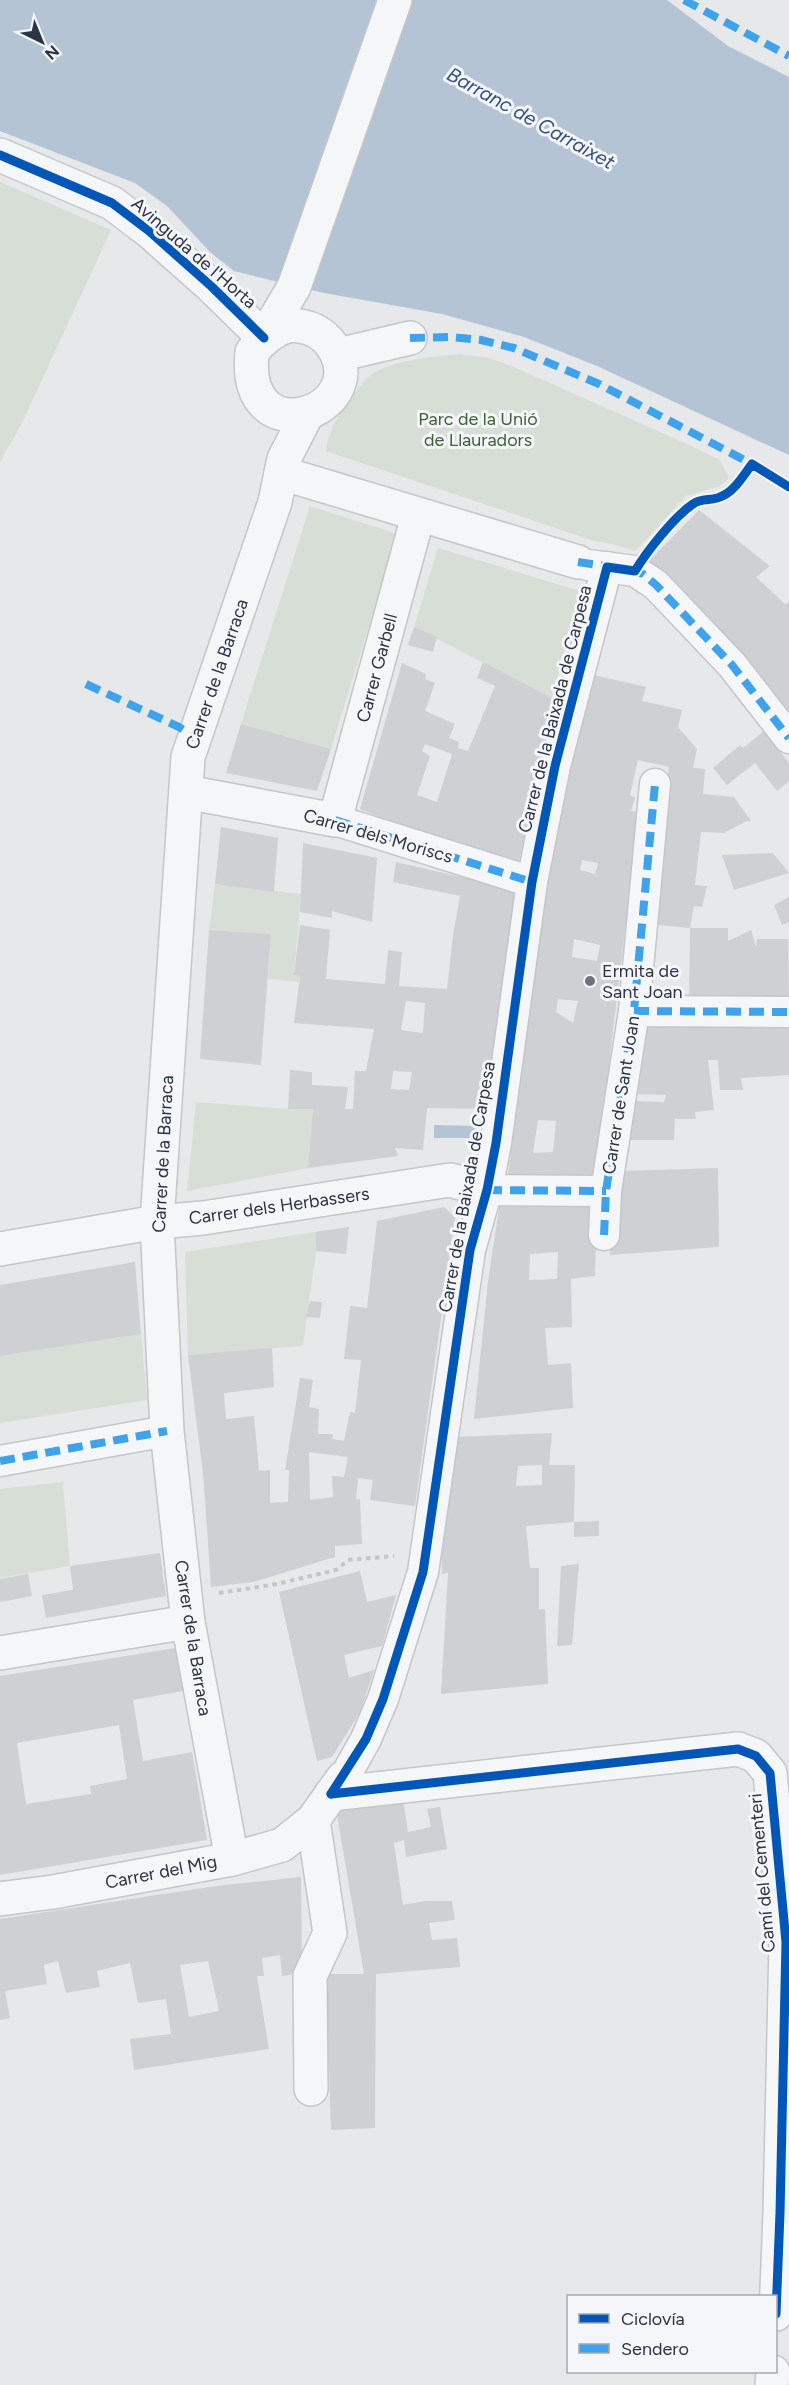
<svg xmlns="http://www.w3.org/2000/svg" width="789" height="2385" font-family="Figtree,sans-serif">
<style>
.green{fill:#d6ded6}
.water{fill:#b4c4d5}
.building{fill:#ced0d3;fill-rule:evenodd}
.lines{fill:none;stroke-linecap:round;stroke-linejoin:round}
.pedestrian-casing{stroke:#c4c6c8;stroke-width:33}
.minor-casing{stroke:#c4c6c8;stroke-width:36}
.path{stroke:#c5c6ca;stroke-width:4;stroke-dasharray:4.5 4.5;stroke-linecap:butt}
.pedestrian{stroke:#f5f6f7;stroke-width:30}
.minor{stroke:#f5f6f7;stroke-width:33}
.quiet{stroke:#3ea3ec;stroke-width:8;stroke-dasharray:15 8;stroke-linecap:butt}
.cycleway-casing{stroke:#f4f6f9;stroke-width:13}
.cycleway{stroke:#0057b8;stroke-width:9}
.poi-dot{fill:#6c737f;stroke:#f4f6f9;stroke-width:2}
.labels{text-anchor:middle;stroke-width:6;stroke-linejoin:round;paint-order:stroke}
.street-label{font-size:18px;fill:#2b3445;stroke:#f4f6f9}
.park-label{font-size:18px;fill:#3f6138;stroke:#f4f6f9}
.poi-label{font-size:18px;fill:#2b3445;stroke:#f4f6f9;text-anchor:start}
.water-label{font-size:20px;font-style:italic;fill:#34527a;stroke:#f4f6f9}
</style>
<rect width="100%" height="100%" fill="#e6e8ea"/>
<g class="green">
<path d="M0,182L111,230L22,423L0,462Z"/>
<path d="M461,354L489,358L516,368L687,444L720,460L729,478L720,486L686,496L635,551L612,544L594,541L326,451C329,424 349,398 368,377C393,359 431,357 461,354Z"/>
<path d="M310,506L397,534L331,749L241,724Z"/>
<path d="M438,548L580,591L552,698L414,627Z"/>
<path d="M215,884L301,894L294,974L300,975L299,982L268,979L271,934L209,930Z"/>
<path d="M196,1102L288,1109H313L308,1168L187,1191Z"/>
<path d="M315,1232L316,1251L303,1346L188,1355L185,1252Z"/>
<path d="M141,1334L147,1400L0,1423V1356Z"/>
<path d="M63,1482L70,1566L0,1578V1489Z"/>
</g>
<g class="water">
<path d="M0,0H667L728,46L789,77V455L597,366L524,337L442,314L324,293L234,271L210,252L167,206L135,183L0,131Z"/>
<path d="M434,1125L478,1126L477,1138H434Z"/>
</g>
<g class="building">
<path d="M699,510L770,566L756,577L786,605L789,601V718L648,562Z"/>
<path d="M414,627L437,637L433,652L408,645Z"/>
<path d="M483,662L552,698L519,862L452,845L360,809L402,663L426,674L425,679L435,683L425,711L455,724L449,738L459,742L458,748L468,751L495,686L477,678ZM425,744L452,754L437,802L417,795L430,756L422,751Z"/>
<path d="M594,675L646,687L642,701L682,710L678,727L697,749L693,768L705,769L703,794L734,797L751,821H747L724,833L701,832L695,885L707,886L702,907L694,906L690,928H728V941L751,930L756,947L757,939H788L789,1000L689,1003L690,928L648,924L669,767L638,760L630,795L635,798L631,811L646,813L625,929L596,1176L507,1181L525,1050L540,905L576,743ZM582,860L598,863L595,874L580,870ZM574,939L600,945L597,961L572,957ZM558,999L578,1001L573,1023L556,1012ZM538,1120L556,1121L553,1152L533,1153Z"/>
<path d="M241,724L331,749L317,791L226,773Z"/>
<path d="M764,731L789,763V781L777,791L755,763L727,785L713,768L740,745L743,748Z"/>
<path d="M221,827L278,838L274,892L215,884Z"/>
<path d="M303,843L377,858L372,922L332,911V918L300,912Z"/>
<path d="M773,853L789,873L734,890L722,855Z"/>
<path d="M396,862L518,890L488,1109L427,1108L423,1150L395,1148L398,1156L308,1168L313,1109H288L290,1070L312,1072V1085L348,1087L345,1109H353L355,1071H366L374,1029L294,1023L300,976L294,975L300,925L330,930L326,979L385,984L388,950L402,952L399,986L447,989L453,935L460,896L393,882ZM406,1001L425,1003L423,1033L401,1030ZM393,1071L412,1072L409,1090L391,1089Z"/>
<path d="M789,897V922L782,925L774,905Z"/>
<path d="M209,930L271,934L261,1065L200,1059Z"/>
<path d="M789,1020V1075L741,1078L743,1090H720L718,1060H708L714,1110L695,1112L696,1119H675L674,1140H626L632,1101L664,1102L666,1095L634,1094L641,1025Z"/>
<path d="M718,1168L719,1247L610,1255L612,1218L622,1171Z"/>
<path d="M500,1202H597L595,1276L571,1279L572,1327L545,1328L548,1365L571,1363L573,1408L474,1419L488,1281ZM558,1252L557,1279L529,1280L530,1254Z"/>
<path d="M444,1207L455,1217L415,1506L370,1500L373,1480L358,1478L356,1499H360L362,1544L335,1546V1557L253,1582L211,1587L203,1473L188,1355L272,1348L274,1387L224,1393L226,1419L254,1416L259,1471L270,1470V1503L288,1502L289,1470H285L300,1378L313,1380L309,1407L319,1409L318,1434H333L332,1439L344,1441L350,1412L355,1413L361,1360L344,1359L350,1306L367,1308L377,1221ZM309,1452L348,1457L344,1477L332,1476L333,1497L310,1500Z"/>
<path d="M349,1227L346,1254L316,1251L315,1232Z"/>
<path d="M135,1262L141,1334L0,1356V1285Z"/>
<path d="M310,1301L322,1302L320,1318L306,1317Z"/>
<path d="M552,1433L549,1465H575L574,1522L526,1526L530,1568H539V1609H545L548,1684L441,1694L448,1573L442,1574L441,1532L454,1437ZM542,1465V1485L516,1486L518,1466Z"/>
<path d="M599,1521V1536L574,1537V1522Z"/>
<path d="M160,1553L166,1596L46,1618L42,1595L73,1590L70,1566Z"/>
<path d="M579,1564L572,1645L557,1646L561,1566Z"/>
<path d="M360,1571L367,1602L396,1595L382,1646L344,1655L349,1678L374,1670L360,1712L332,1757L317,1761L279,1592Z"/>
<path d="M28,1574L32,1596L0,1602V1579Z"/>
<path d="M176,1648L183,1691L133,1700L143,1761L192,1752L207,1840L0,1875V1676ZM119,1725L127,1779L90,1786L91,1794L26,1804L17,1743Z"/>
<path d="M402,1793L408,1832L431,1827L427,1809L440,1807L447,1849L406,1857L404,1840L394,1843L403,1905L425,1901H452L455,1920L429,1923L432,1940L457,1938L460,1967L376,1974L375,2128L331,2130L326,1974H364L335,1803Z"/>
<path d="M301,1877L302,1973L282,1976L280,1955L262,1958L264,1976H257L269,2049L134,2070L130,2039L171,2034L166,1999L138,2003L130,1963L97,1971L100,1987L66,1993L58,1961L44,1965L47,1984L5,1991L10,2018L0,2020V1919L216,1886ZM208,1961L219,2011L189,2017L180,1965Z"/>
</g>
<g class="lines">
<defs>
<g id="pedestrian">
<path d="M588,565L635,571L656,585L732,665L789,738"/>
<path d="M335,820L532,882"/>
<path d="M634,1011L789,1012"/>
<path d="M487,1190L606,1191"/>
<path d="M604,1235L606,1191L634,1011L655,784"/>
<path d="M0,1461L167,1431"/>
<path d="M348,1771L366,1739L383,1699L423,1572L470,1250L487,1190L496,1143L532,882L555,766L607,567"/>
</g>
<g id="minor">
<path d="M0,155L112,203L149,231L211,286L264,338L294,287L395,0"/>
<path d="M290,325C309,326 322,331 333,347C374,412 241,458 252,352C263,339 273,330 290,325Z"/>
<path d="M338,355L410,338"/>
<path d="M281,473L578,562"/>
<path d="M186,792L335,820L418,516"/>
<path d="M0,1249L157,1222L203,1218L450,1180L487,1190"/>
<path d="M0,1653L188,1622"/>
<path d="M331,1794L738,1749L756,1756L770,1773L786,1942L780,2213L776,2314"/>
<path d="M232,1859L188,1622L167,1431L157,1222L188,757L275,502L284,459L307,414"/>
<path d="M0,1899L53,1892L232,1859L282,1845L313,1820L343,1778"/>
<path d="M311,2089L310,1976L330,1933L313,1820"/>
<path d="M772,2385L773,2372"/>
</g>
</defs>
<use href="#pedestrian" class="pedestrian-casing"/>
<use href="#minor" class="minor-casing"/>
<path class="path" d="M219,1593L277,1584L336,1570L348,1560L394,1556"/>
<use href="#pedestrian" class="pedestrian"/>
<use href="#minor" class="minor"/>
<g class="quiet">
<path d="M684,0L789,56"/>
<path d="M410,338L450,337L481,340L514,348L599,384L752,464"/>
<path d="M578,562L612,567"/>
<path d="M630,570L643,574L656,585L732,665L789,738"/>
<path d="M86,684L179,727L195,738"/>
<path d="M335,820L532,882"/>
<path d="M634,1011L789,1012"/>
<path d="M487,1190L606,1191"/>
<path d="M604,1235L606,1191L634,1011L655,784"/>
<path d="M0,1461L167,1431"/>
</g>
<defs>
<g id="cycleway">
<path d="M0,155L112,203L149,231L211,286L264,338"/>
<path d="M331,1794L366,1739L383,1699L423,1572L470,1250L487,1190L496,1143L532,882L555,766L607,567L635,571C647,551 674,517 693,504C701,498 711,501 720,497C734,492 743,476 752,464L789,487"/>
<path d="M331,1794L738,1749L756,1756L770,1773L786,1942L780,2213L776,2314"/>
</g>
</defs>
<use href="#cycleway" class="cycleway-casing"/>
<use href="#cycleway" class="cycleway"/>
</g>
<circle class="poi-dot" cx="590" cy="981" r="6"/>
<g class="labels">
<g class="street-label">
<text transform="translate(194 253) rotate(41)" y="6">Avinguda de l'Horta</text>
<text transform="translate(377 668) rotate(-75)" y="6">Carrer Garbell</text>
<text transform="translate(217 674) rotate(-71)" y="6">Carrer de la Barraca</text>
<text transform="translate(555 709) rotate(-76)" y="6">Carrer de la Baixada de Carpesa</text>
<text transform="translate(378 836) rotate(16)" y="6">Carrer dels Moriscs</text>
<text transform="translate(621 1095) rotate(-81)" y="6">Carrer de Sant Joan</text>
<text transform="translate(163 1154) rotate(-87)" y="6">Carrer de la Barraca</text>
<text transform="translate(467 1187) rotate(-80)" y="6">Carrer de la Baixada de Carpesa</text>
<text transform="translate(279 1206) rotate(-8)" y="6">Carrer dels Herbassers</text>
<text transform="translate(193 1638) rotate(81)" y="6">Carrer de la Barraca</text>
<text transform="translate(161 1872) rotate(-11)" y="6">Carrer del Mig</text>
<text transform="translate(762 1873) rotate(-95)" y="6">Camí del Cementeri</text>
</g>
<g class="park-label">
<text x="478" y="425">Parc de la Unió<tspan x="478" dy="21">de Llauradors</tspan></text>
</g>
<g class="poi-label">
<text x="602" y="977">Ermita de<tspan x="602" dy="21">Sant Joan</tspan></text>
</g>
<g class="water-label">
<text transform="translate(531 118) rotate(29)" y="7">Barranc de Carraixet</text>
</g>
</g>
<rect x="567" y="2295" width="210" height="78" fill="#f4f6f9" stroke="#a4a8b1" stroke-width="1.5"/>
<rect x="579" y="2314" width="30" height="9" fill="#0057b8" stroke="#a4a8b1" stroke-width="1.5"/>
<text x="621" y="2325" font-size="18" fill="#2b3445">Ciclovía</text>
<rect x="579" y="2344" width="30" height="9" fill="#3ea3ec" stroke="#a4a8b1" stroke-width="1.5"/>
<text x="621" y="2355" font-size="18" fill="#2b3445">Sendero</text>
<g transform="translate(42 42) rotate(137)" stroke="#f4f6f9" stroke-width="4.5" paint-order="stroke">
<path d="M0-4.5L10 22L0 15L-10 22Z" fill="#2b3445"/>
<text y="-9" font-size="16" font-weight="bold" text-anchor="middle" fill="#2b3445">N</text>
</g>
</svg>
